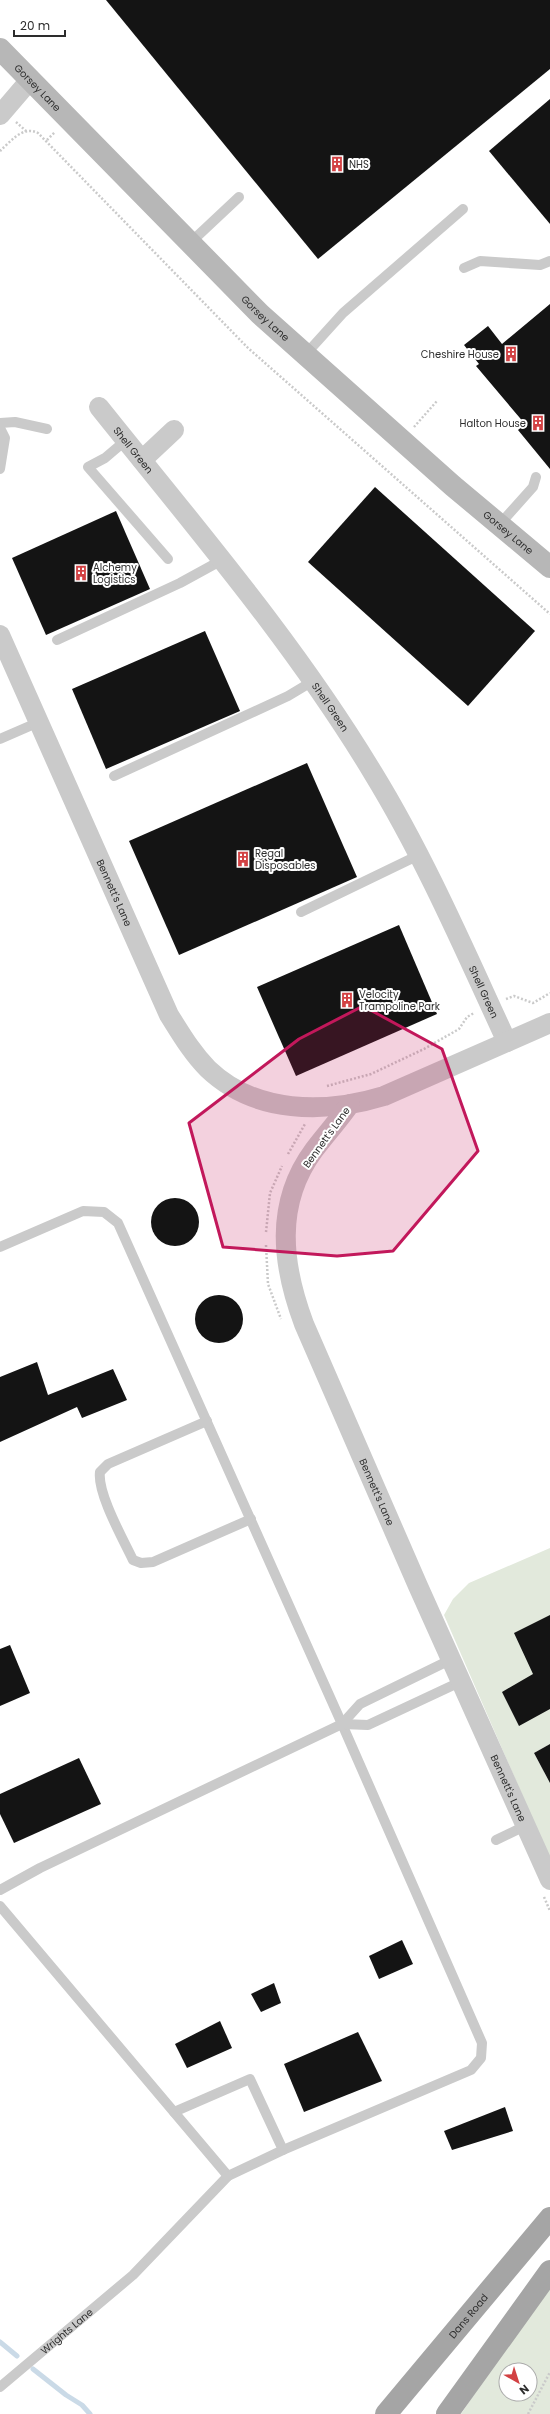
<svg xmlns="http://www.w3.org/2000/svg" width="550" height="2414" font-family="Poppins,sans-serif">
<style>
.green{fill:#e2e9dc;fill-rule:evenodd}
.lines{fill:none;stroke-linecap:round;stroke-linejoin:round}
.stream{stroke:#cadae7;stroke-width:5}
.building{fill:#141414}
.path{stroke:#cacaca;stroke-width:2.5;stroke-dasharray:2 2;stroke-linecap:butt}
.lane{stroke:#cacaca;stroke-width:10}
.street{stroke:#cacaca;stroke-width:20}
.secondary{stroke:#b7b7b7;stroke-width:22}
.primary{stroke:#a5a5a5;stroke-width:22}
.marked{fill:#c2185b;fill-opacity:0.2;stroke:#c2185b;stroke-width:3;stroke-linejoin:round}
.labels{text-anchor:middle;stroke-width:4;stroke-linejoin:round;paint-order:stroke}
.street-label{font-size:10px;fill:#2d2d2d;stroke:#fff}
.poi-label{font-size:10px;fill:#2d2d2d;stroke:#fff;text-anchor:start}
</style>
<rect width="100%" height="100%" fill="#fff"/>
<g class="green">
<path d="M550,1548V1744L534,1753L550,1783V1859L444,1615L453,1599L469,1583Z"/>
<path d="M550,2281V2414H461ZM506,2370H530V2394H506Z"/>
</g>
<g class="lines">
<g class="stream">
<path d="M0,2342L17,2356"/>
<path d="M33,2369L66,2395L82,2405L90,2414"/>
</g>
</g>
<g class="building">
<path d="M106,0H550V69L318,259Z"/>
<path d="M550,99V224L489,151Z"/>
<path d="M550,304V469L518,430L525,424L476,366L479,364L464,345L488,326L502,344Z"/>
<path d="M375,487L535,631L468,706L308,562Z"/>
<path d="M116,511L150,589L46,635L12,558Z"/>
<path d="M205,631L240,711L106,769L72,689Z"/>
<path d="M307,763L357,877L179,955L129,841Z"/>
<path d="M399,925L437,1014L296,1076L257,987Z"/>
<circle cx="175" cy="1222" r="24"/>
<circle cx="219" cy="1319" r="24"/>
<path d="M37,1362L48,1395L113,1369L127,1400L82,1418L77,1407L0,1442V1377Z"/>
<path d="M550,1615V1709L519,1726L502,1692L533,1674L514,1633Z"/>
<path d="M10,1645L30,1693L0,1706V1649Z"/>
<path d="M550,1744V1783L534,1753Z"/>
<path d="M79,1758L101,1804L14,1843L0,1814V1794Z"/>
<path d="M402,1940L413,1964L379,1979L369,1956Z"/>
<path d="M274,1983L281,2003L261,2012L251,1994Z"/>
<path d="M220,2021L232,2048L187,2068L175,2044Z"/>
<path d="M358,2032L382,2081L304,2112L284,2064Z"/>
<path d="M505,2107L513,2131L452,2150L444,2131Z"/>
</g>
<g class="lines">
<g class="path">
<path d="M16,122L26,131"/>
<path d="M47,140L55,132"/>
<path d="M0,151C10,142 23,125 38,133L248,348L550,614"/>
<path d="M414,427L437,401"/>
<path d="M506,999L514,996L533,1003L550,993"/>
<path d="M327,1086L371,1074L424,1049L459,1029L467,1017L474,1013"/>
<path d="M288,1154L305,1124"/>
<path d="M266,1232L270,1193L282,1166"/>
<path d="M266,1245L268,1284L281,1319"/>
<path d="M544,1897L550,1911"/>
<path d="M528,2414L550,2372"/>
</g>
<g class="lane">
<path d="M190,243L239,197"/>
<path d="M464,268L480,261L540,265L550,261"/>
<path d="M305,355L343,313L463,209"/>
<path d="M0,423L15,422L47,429"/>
<path d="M0,428L5,438L0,469"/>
<path d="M125,441L105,458L88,467L168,559"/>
<path d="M499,525L533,487L536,477"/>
<path d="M57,640L180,583L222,560"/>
<path d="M0,739L39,722"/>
<path d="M114,776L288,696L313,681"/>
<path d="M301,912L419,855"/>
<path d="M0,1247L83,1211L104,1212L118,1223L342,1724L482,2043L481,2058L471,2070L283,2150L228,2176L0,1906"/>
<path d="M207,1421L108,1464L100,1472C97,1493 123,1539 133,1560L141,1563L153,1562L251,1519"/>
<path d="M342,1724L368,1725L460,1682"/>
<path d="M496,1840L525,1826"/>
<path d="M0,1890L40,1868L342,1724L360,1704L450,1660"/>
<path d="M174,2112L250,2079L283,2150"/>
<path id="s1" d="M0,2387L133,2275L228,2176"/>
</g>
<g class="street">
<path d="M0,115L30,80"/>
<path id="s2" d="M99,407C194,526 294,642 373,773C425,858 465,951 507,1042"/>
<path d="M142,460L174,430"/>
<path id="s3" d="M0,635L169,1015C181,1034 192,1053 208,1069C255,1114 325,1114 384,1096L550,1023"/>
<path id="s4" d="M350,1104C339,1120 326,1134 314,1150C274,1204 282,1265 304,1324L418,1586L550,1880"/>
</g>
<path class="secondary" id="s5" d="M0,49L260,314L453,486L550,567"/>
<g class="primary">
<path id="s6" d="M386,2414L550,2218"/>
<path d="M447,2414L550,2271"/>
</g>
</g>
<path class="marked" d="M363,1006L442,1049L478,1151L393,1251L337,1256L223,1247L189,1123L299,1039Z"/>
<defs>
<symbol id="building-bare" viewBox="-9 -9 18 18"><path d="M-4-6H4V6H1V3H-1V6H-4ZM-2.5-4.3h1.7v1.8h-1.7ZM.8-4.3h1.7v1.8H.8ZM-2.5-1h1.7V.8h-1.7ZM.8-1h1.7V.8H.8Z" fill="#d24143" stroke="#fff" stroke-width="2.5" paint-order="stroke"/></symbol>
</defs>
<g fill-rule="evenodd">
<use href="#building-bare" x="326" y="153" width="22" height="22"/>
<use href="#building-bare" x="500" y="343" width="22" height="22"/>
<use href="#building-bare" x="527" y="412" width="22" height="22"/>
<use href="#building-bare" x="70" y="562" width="22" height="22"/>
<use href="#building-bare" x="232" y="848" width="22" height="22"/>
<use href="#building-bare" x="336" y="989" width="22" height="22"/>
</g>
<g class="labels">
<g class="street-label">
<text dy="4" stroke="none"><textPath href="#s5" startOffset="54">Gorsey Lane</textPath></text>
<text dy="4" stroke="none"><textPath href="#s5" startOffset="378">Gorsey Lane</textPath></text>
<text dy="4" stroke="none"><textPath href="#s2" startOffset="55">Shell Green</textPath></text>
<text dy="4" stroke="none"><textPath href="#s5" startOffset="702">Gorsey Lane</textPath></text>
<text dy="4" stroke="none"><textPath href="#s2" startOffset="379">Shell Green</textPath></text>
<text dy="4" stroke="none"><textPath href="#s3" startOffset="282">Bennett's Lane</textPath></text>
<text dy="4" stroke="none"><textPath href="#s2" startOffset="703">Shell Green</textPath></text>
<text transform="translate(326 1137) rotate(-54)" y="4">Bennett's Lane</text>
<text dy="4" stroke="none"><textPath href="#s4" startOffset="424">Bennett's Lane</textPath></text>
<text dy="4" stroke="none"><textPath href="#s4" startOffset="748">Bennett's Lane</textPath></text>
<text dy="4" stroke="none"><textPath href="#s6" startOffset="128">Dans Road</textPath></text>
<text dy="4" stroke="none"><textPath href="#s1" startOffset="87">Wrights Lane</textPath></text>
</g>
<g class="poi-label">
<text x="349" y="168">NHS</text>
<text x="499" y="358" text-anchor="end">Cheshire House</text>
<text x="526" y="427" text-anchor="end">Halton House</text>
<text x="93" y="571">Alchemy<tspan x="93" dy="12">Logistics</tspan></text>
<text x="255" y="857">Regal<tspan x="255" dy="12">Disposables</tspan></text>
<text x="359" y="998">Velocity<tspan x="359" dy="12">Trampoline Park</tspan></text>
</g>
</g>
<g transform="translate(518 2382) rotate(141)"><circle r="19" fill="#ffffff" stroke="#ababab"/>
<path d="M0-3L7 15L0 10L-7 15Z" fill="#d24143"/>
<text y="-6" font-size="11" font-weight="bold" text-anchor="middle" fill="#2d2d2d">N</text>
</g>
<path d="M14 30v6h51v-6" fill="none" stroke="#2d2d2d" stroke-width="2"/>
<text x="20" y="30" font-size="12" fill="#2d2d2d" stroke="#ffffff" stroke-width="3" paint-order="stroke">20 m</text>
</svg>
